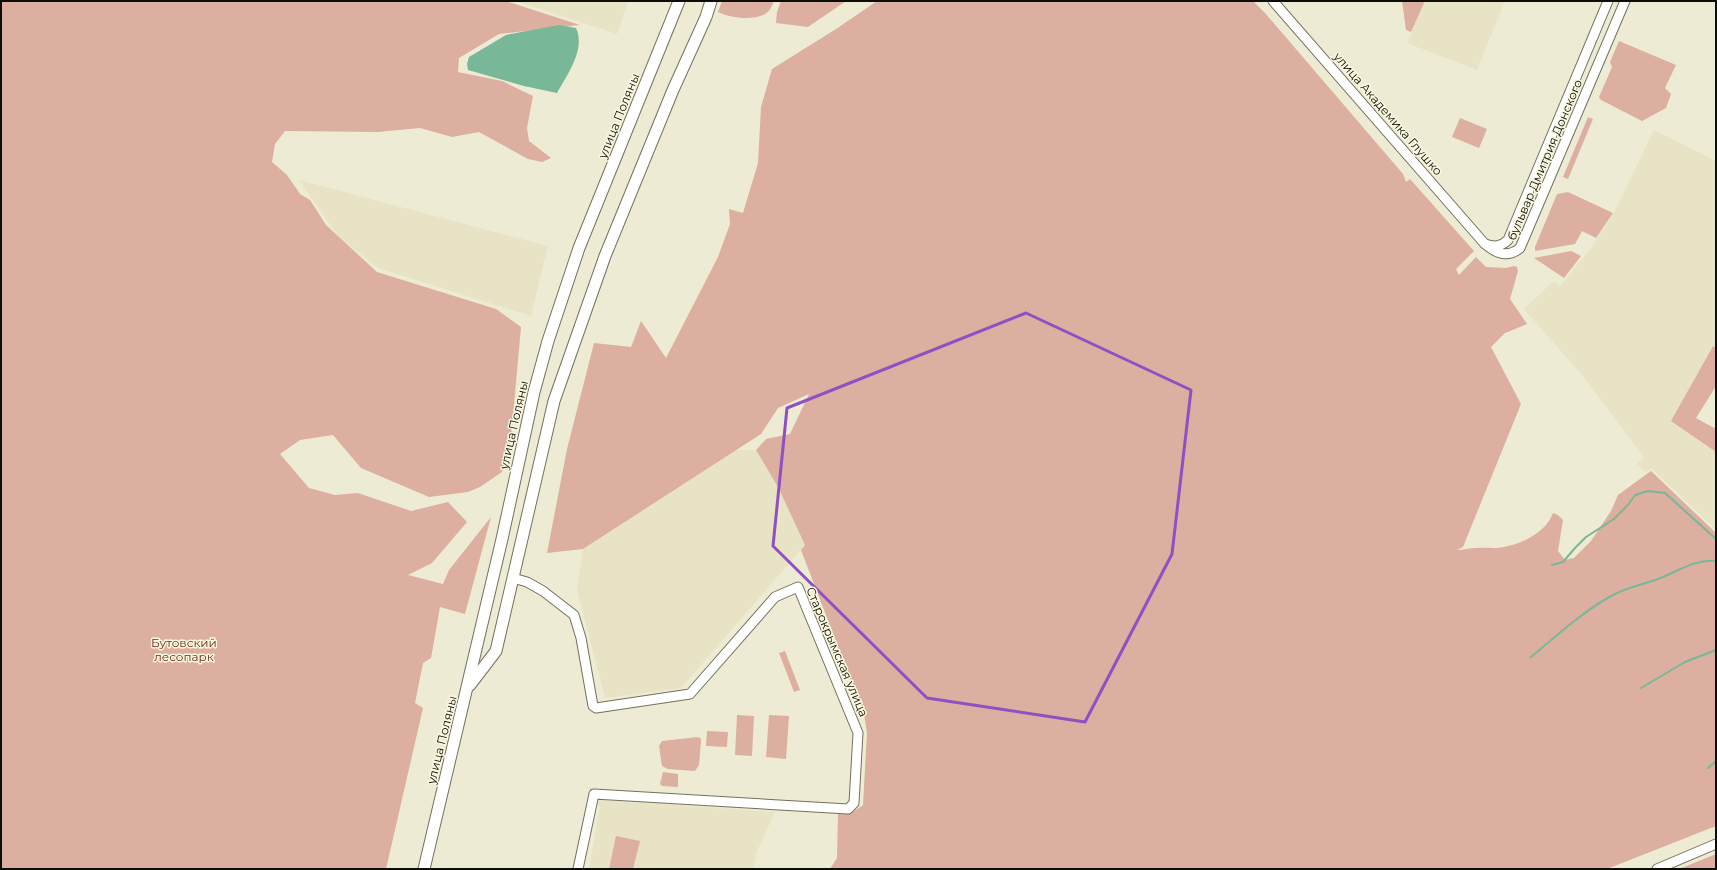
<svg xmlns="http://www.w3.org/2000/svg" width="1717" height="870" font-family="Montserrat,sans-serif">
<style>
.built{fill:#e7e3c4}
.green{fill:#dcafa0}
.water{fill:#79b799}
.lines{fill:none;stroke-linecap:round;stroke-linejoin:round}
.stream{stroke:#79b799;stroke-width:2}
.minor-casing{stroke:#73715c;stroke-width:11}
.major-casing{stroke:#73715c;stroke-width:13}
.minor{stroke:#fff;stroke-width:9}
.major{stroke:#fff;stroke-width:11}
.marked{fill:none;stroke:#914fc4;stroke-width:3;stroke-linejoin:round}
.labels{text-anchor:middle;stroke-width:3;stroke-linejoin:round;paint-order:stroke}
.street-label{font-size:12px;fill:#0d0c05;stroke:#fbf8e1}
.park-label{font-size:12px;fill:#6f280c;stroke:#fbf8e1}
</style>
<rect width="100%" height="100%" fill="#eeebd4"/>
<g class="built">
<path d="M516,1H628L617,34Z"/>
<path d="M1425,1H1505L1477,70L1407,43Z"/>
<path d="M1654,130L1716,161V348L1712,346L1672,421L1716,452V530L1651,468L1646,472L1637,464L1644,457L1582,375L1524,309L1554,281L1560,286L1590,249L1614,213Z"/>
<path d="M299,180L548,246L531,316L378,268L339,237Z"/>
<path d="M736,450H756L778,487L805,545L681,688L605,698L577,589L583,549Z"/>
<path d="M602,800L775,812L757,851L753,869H589L600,807L598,803Z"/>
</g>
<g class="green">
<path d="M1,1H506L580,25L499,34L459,58L458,72L502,81L533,96L527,128L529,141L551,158L542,162L528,159L479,132L452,137L420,128L378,132L285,131L275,144L272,162L287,175L300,194L310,200L326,225L377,272L496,309L521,327L511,438L502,472L480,487L468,492L429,497L361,468L333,435L300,440L280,454L309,488L335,495L358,493L411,511L448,502L467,522L432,563L408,575L443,584L449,570L491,517L465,614L440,607L431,658L423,663L415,703L423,708L386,869H1Z"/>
<path d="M722,1H774C772,6 770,11 765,14C753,21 730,18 718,12Z"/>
<path d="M781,1H846L808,27L776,23L777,12Z"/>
<path d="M877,1H1253L1265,13L1403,174L1406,182L1410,179L1474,251L1456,269L1459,275L1476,257L1486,267L1506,268L1514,266L1517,267L1518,271L1510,299L1527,324L1505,333L1491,347L1521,404L1463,547L1457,550C1463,550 1470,548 1476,548C1485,547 1495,549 1504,547C1523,544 1547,531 1553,513L1558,515L1563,520L1558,551L1565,560L1574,558L1591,541L1611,511L1618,495L1651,471L1716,533V826L1607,869H830L837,858L838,813L850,814L863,805L867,733L864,714L801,550L805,545L778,487L756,450L766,439L790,434L809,394L778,408L761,434L583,549L547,553L567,449L594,343L631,347L641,321L666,358L718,257L730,224L729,209L743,213L758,163L761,107L772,69L836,29Z"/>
<path d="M1402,1H1425L1411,32L1406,30Z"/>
<path d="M1619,41L1676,65L1665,88L1671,94L1666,108L1642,121L1601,100L1599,97L1612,67L1610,62Z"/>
<path d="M1588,117L1593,119L1568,179L1563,177Z"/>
<path d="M1460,118L1487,129L1479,148L1452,137Z"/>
<path d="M1568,192L1613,213L1596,238L1582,231L1575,244L1535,251V247L1557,194Z"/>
<path d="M1571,251L1581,256L1564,278L1534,258Z"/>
<path d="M1713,346L1716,348V386L1696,418L1716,429V452L1671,421Z"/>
<path d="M785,651L800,690L794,692L779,653Z"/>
<path d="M737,715L754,716L752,756L735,755Z"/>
<path d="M769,715L789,716L786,759L766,757Z"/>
<path d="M707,731L728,732L727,747L706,746Z"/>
<path d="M698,737L701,739V742L699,765L695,771L668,769L662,766L659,746L662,741Z"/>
<path d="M663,772L678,774V787L662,786L660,784Z"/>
<path d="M616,836L640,841L633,869H609Z"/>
<path d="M1716,854V869H1679Z"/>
</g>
<path class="water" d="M559,25L576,28C586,49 567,75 557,93L524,86L468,70L467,64L469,57L506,35Z"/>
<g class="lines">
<g class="stream">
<path d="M1552,565L1563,562L1575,548L1586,537L1614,519L1628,505L1635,495L1648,491L1665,493L1716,539"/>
<path d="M1531,657C1555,637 1587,608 1615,594C1629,587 1644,584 1658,579C1677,572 1694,559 1716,561"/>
<path d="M1641,688L1685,662L1716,650"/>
<path d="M1708,768L1716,761"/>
</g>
<defs>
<g id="minor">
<path d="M1273,1L1484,243C1495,253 1507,259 1520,248L1625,1"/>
<path d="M1485,244C1494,247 1501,247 1508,240L1608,1"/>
<path d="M513,578L527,582L543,591L574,615L581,638L593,706L596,708L690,694L775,597L798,587L858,733L854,803L848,809L594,794L578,869"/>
<path d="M1657,869L1716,844"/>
</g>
<g id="major">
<path d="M470,685L496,651L554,401L605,256L673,90L706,17L711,1"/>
<path d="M424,869L502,539L534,392L548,341L579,248L679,1"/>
</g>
</defs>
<use href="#minor" class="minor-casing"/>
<use href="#major" class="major-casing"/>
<use href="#minor" class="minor"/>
<use href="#major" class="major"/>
</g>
<path class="marked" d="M1026,313L1191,390L1172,554L1085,722L927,698L773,546L787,408Z"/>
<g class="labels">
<g class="street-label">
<text transform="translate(1388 114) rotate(49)" y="4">улица Академика Глушко</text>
<text transform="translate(619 116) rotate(-68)" y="4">улица Поляны</text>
<text transform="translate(1545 160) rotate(-67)" y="4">бульвар Дмитрия Донского</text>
<text transform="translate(514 425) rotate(-77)" y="4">улица Поляны</text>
<text transform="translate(837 652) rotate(67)" y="4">Старокрымская улица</text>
<text transform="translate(442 740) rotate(-76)" y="4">улица Поляны</text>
</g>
<g class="park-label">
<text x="184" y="647">Бутовский<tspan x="184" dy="14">лесопарк</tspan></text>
</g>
</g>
<rect width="1717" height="870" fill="none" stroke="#0d0c05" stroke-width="4"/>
</svg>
